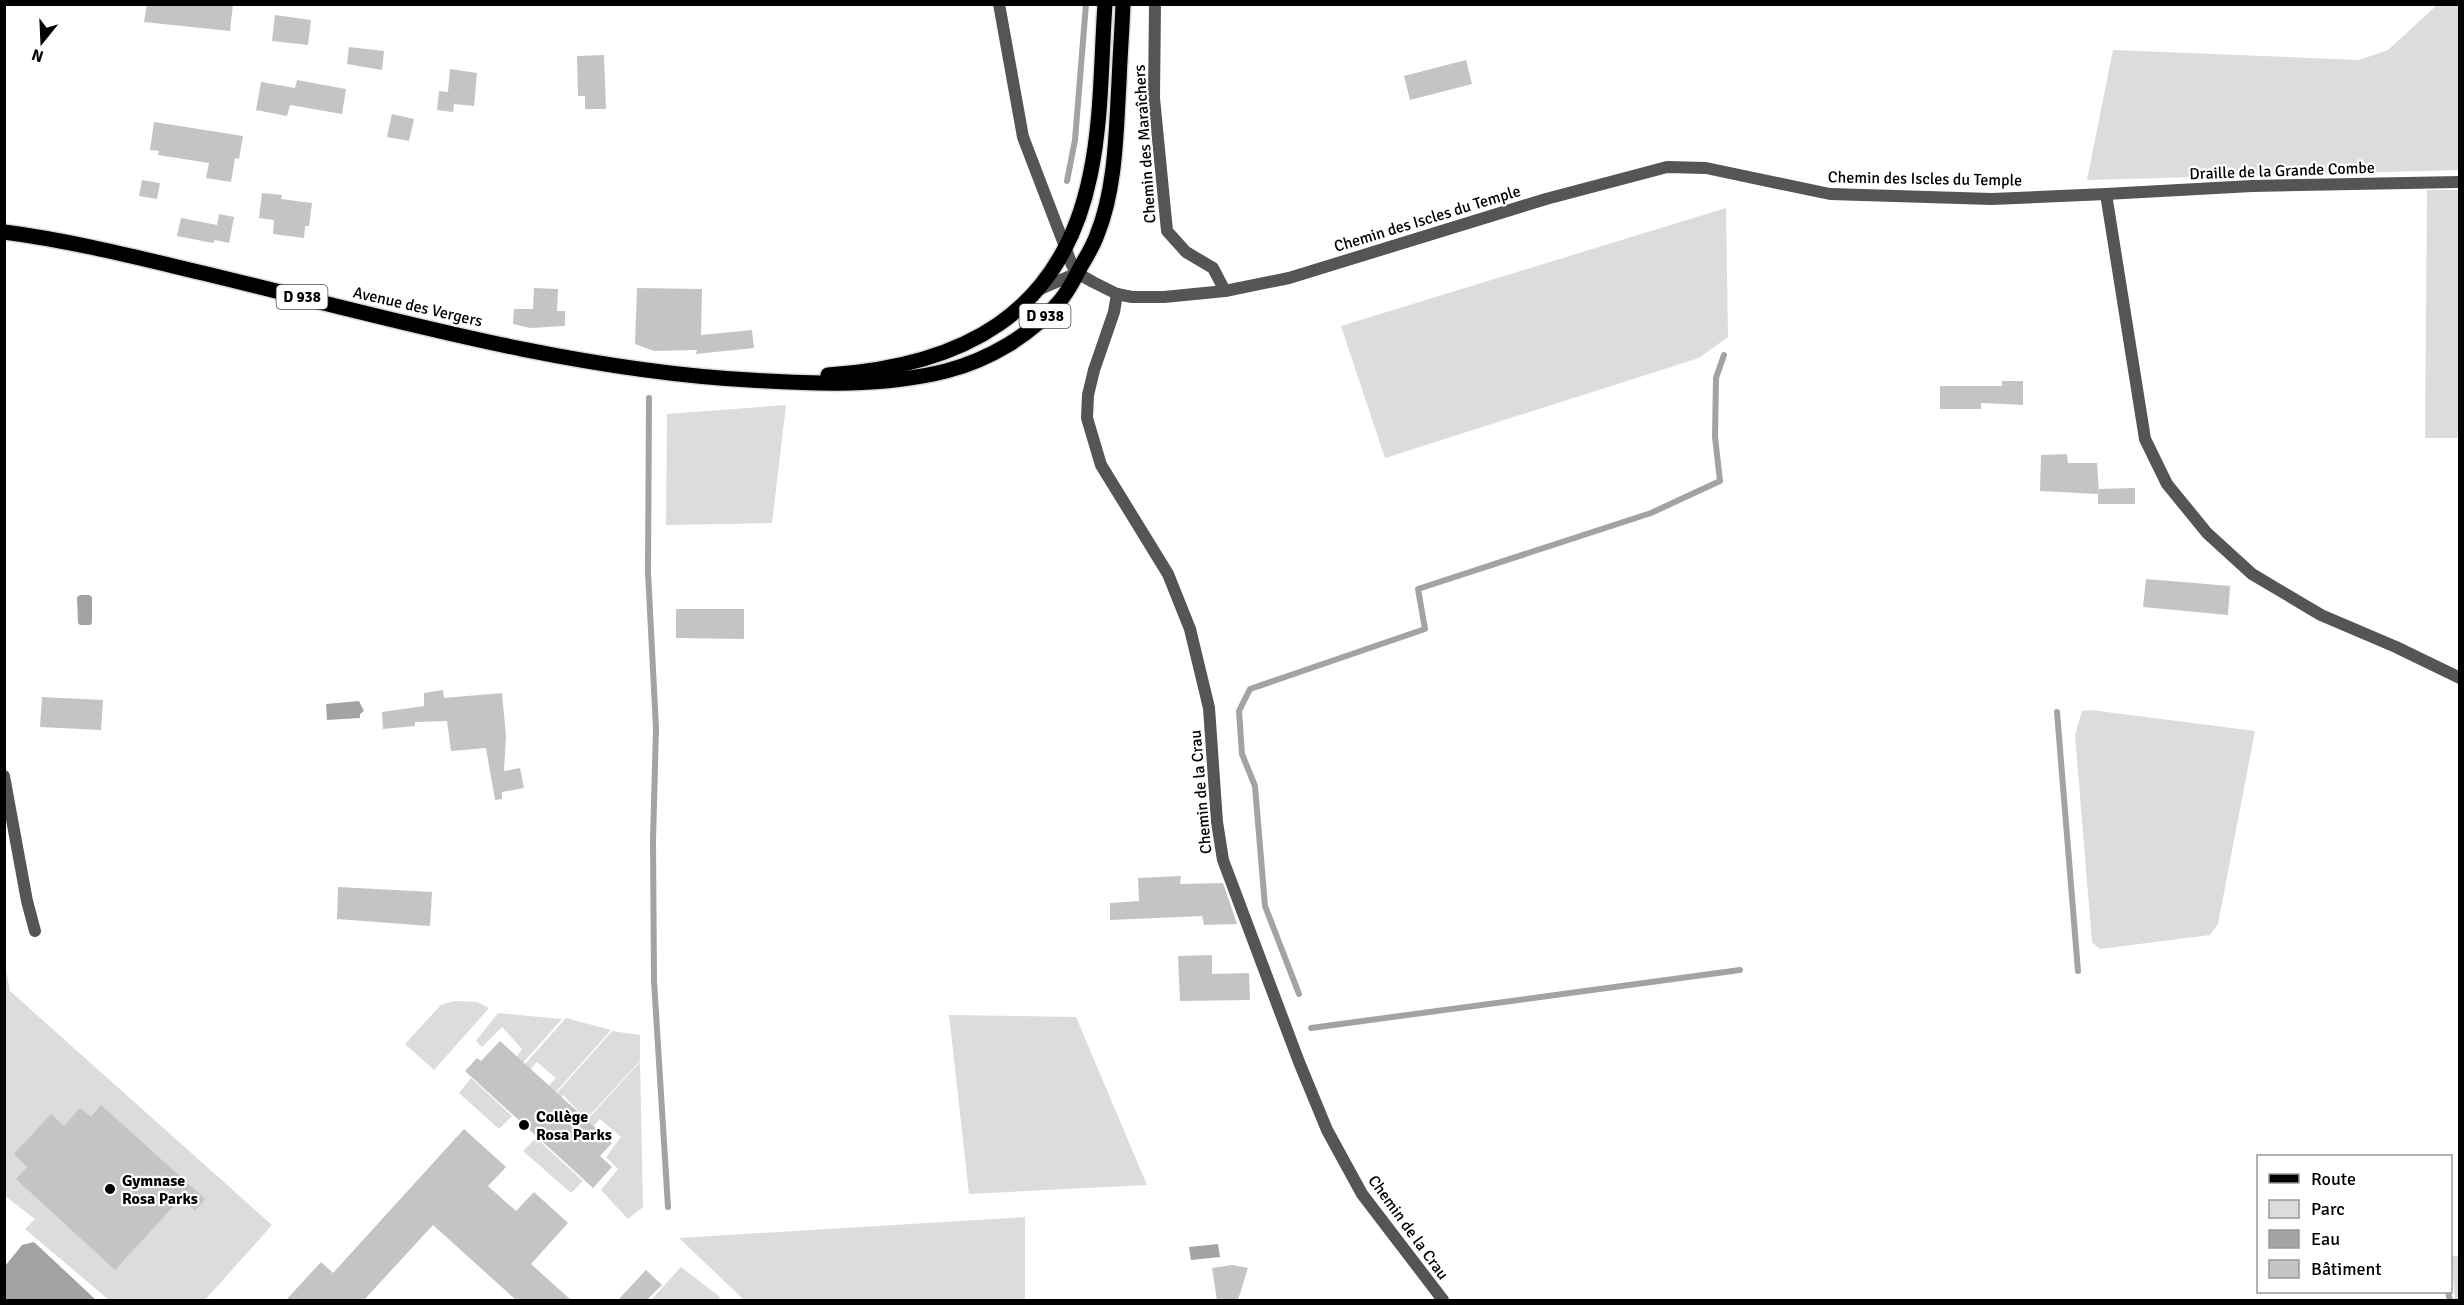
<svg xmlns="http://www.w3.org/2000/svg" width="2464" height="1305" font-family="Signika,sans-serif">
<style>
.green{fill:#dcdcdc}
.water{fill:#a3a3a3}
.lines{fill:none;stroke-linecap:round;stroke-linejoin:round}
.stream{stroke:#a3a3a3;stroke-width:6}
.building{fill:#c4c4c4}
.primary-casing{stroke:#dbdbdb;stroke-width:18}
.street{stroke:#555;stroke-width:12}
.primary{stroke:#000;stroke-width:15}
.poi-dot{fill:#000;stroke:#fff;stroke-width:2}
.labels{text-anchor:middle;stroke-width:4.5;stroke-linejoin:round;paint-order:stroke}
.shield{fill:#fff;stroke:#4c4c4c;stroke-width:1.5}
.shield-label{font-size:15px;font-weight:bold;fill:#000}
.street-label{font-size:16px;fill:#000;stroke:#fff}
.poi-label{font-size:16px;font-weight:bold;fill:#000;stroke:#fff;text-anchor:start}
</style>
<rect width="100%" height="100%" fill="#fff"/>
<g class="green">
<path d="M2437,5H2459V170L2087,180L2113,50L2359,60L2388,50Z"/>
<path d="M2427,190H2459V438H2425Z"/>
<path d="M1726,208L1728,337L1699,358L1385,458L1341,326Z"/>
<path d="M786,405L772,523L666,525L667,414Z"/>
<path d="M2091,710L2255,731L2218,924L2210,935L2100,949L2092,942L2075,735L2082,711Z"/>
<path d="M4,959L10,991L272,1225L205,1300H109L25,1229L35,1219L5,1196Z"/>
<path d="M454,1001L477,1002L489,1008L434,1070L405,1044L441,1005Z"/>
<path d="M498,1013L562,1019L513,1074L507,1069L522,1049L502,1027L482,1047L476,1041Z"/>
<path d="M949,1015L1076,1017L1147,1185L969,1194Z"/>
<path d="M566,1018L611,1030L546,1103L538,1097L556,1078L537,1062L520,1081L514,1076Z"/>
<path d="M612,1031L640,1035V1061L586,1119L563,1095L551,1109L546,1105Z"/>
<path d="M640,1062L643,1207L628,1219L601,1190L618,1169L606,1157L621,1137L600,1119L583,1138L576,1132Z"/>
<path d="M471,1078L512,1116L499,1129L459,1093Z"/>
<path d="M536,1138L583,1181L571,1193L523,1151Z"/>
<path d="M1025,1217V1300H744L679,1238Z"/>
<path d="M2451,1256H2459V1300H2455Z"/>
<path d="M681,1267L720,1297L717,1300H651Z"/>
</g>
<g class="water">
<path d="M80,595H89L92,597V623L90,625H80L78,623L77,597Z"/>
<path d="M359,701L364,711L360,714V718L327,720L326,704Z"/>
<path d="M34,1242L96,1300H5V1266L22,1245Z"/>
<path d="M1218,1244L1220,1257L1191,1260L1189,1247Z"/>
</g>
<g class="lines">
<g class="stream">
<path d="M1067,181L1075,140L1086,4"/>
<path d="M649,398L648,572L656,728L653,840L654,981L668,1207"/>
<path d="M2057,712L2078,971"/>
<path d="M1299,994L1265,906L1255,786L1242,754L1239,711L1250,689L1425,629L1418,589L1651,513L1720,481L1715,437L1716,378L1724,355"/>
<path d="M1311,1028L1740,970"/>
<path d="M2448,1292L2450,1300"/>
</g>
</g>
<g class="building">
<path d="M147,4H233L230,31L144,22Z"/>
<path d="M275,15L311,20L308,45L272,41Z"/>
<path d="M349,47L384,51L382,70L347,64Z"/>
<path d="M604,55L606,109H585V96H578L577,56Z"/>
<path d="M1466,60L1472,84L1410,100L1404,76Z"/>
<path d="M450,69L477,73L474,106L454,104L453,112L437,110L439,91L448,92Z"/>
<path d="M297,80L346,89L342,114L290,105L287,116L256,110L261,82L295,88Z"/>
<path d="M392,114L414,119L409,141L387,137Z"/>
<path d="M154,122L243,136L239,159L235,158L231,182L206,178L209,163L158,155L159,151L150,150Z"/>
<path d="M142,180L160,183L157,199L139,196Z"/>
<path d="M262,193L282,195L281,199L312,203L309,226H305L304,238L273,234L274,220L259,218Z"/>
<path d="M219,214L234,217L229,243L215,240L213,243L177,236L181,218L217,225Z"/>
<path d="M534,288L558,289L557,311H565V326L530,328L513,324L514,309H533Z"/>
<path d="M637,288L702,289L701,335L752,330L754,348L696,354L697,350L654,351L635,344Z"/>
<path d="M2002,381H2023V405L1981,403V409H1940V386H2002Z"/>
<path d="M2067,454L2068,463H2097L2099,493V489L2135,488V504H2098V494L2040,491L2041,455Z"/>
<path d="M2146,579L2230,586L2228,615L2143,607Z"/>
<path d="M676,609H744V639L676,638Z"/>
<path d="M443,690L444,698L502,693L506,736L504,771L520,768L524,788L502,792V799L495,800L486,748L451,751L447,721L415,722V726L383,729L382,712L424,706V693Z"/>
<path d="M42,697L103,700L101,730L40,727Z"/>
<path d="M1181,876L1180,884L1223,883L1237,924L1204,925L1202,916L1110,920V903L1139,901L1138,878Z"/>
<path d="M338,887L432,892L430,926L337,919Z"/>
<path d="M1212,955V974L1249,973L1250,1000L1180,1001L1178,956Z"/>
<path d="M500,1041L612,1143L600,1156L612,1167L593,1188L465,1071L477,1058L481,1061Z"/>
<path d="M101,1105L205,1199L195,1211L181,1198L115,1270L16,1179L27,1167L14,1154L51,1114L64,1126L80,1108L91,1117Z"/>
<path d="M464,1129L506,1167L488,1186L516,1211L534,1192L568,1223L531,1264L571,1300H516L433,1225L364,1300H286L321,1262L333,1273Z"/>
<path d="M1232,1265L1248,1268L1238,1300H1217L1212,1268Z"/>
<path d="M646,1270L662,1285L647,1300H618Z"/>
</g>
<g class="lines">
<defs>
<g id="primary">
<path d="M4,232C74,241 143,259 211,275C388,318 568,370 750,380C816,384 882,387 946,371C989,360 1031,335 1059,302C1068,292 1075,278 1081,266C1087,256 1093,246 1097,235C1116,188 1116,132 1119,82C1120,56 1122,30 1123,4"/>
<path d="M828,375C961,366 1061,316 1090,176C1102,120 1101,61 1105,4"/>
</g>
</defs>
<use href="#primary" class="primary-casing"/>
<g class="street">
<path d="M999,4L1023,137L1072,265L1077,273L1093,282L1117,294L1132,297H1164L1225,291L1289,278L1546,199L1667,167L1706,168L1830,194L1992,199L2106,194L2145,439L2167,484L2207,533L2252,574L2321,615L2396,647L2460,678"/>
<path d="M1155,4L1154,98L1167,231L1186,252L1213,268L1225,291"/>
<path d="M2106,194L2252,186L2460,182"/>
<path d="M1038,290L1077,273"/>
<path d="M1117,294L1114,312L1094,370L1088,395L1087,418L1101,465L1168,574L1190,629L1209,708L1217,822L1223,860L1299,1062L1327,1130L1362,1194L1443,1300"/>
<path d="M4,776L27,901L35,931"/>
</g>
<use href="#primary" class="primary"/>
</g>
<g class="poi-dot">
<circle cx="524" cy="1125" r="6"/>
<circle cx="110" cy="1189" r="6"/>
</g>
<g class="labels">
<g class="shield">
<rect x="276.5" y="285" width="51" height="24" rx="4.5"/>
<rect x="1019.5" y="304" width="51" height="24" rx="4.5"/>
</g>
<g class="shield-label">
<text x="302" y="302">D 938</text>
<text x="1045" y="321">D 938</text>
</g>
<g class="street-label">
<text transform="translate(1144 144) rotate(-94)" y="6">Chemin des Maraîchers</text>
<text transform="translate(2282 170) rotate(-2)" y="6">Draille de la Grande Combe</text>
<text transform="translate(1925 178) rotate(1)" y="6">Chemin des Iscles du Temple</text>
<text transform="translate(1427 218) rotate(-17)" y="6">Chemin des Iscles du Temple</text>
<text transform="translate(418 306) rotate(13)" y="6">Avenue des Vergers</text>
<text transform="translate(1200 792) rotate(-95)" y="6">Chemin de la Crau</text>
<text transform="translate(1409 1227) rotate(54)" y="6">Chemin de la Crau</text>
</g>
<g class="poi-label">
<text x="536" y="1122">Collège<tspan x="536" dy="18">Rosa Parks</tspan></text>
<text x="122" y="1186">Gymnase<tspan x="122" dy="18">Rosa Parks</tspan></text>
</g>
</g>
<rect width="2464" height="1305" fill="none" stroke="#000000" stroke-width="12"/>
<rect x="2257" y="1155" width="195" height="138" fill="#ffffff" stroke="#999999" stroke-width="1.5"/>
<rect x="2269" y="1174" width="30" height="9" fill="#000000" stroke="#999999" stroke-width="1.5"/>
<text x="2311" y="1185" font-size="18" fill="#000000">Route</text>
<rect x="2269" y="1200" width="30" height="18" fill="#dcdcdc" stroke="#999999" stroke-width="1.5"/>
<text x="2311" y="1215" font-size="18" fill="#000000">Parc</text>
<rect x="2269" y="1230" width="30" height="18" fill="#a3a3a3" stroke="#999999" stroke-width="1.5"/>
<text x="2311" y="1245" font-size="18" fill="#000000">Eau</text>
<rect x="2269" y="1260" width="30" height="18" fill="#c4c4c4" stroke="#999999" stroke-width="1.5"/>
<text x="2311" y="1275" font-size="18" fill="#000000">Bâtiment</text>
<g transform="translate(42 42) rotate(198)" stroke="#ffffff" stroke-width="4.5" paint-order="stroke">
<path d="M0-4.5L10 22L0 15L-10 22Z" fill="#000000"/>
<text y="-9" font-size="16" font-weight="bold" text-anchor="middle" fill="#000000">N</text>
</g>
</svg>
